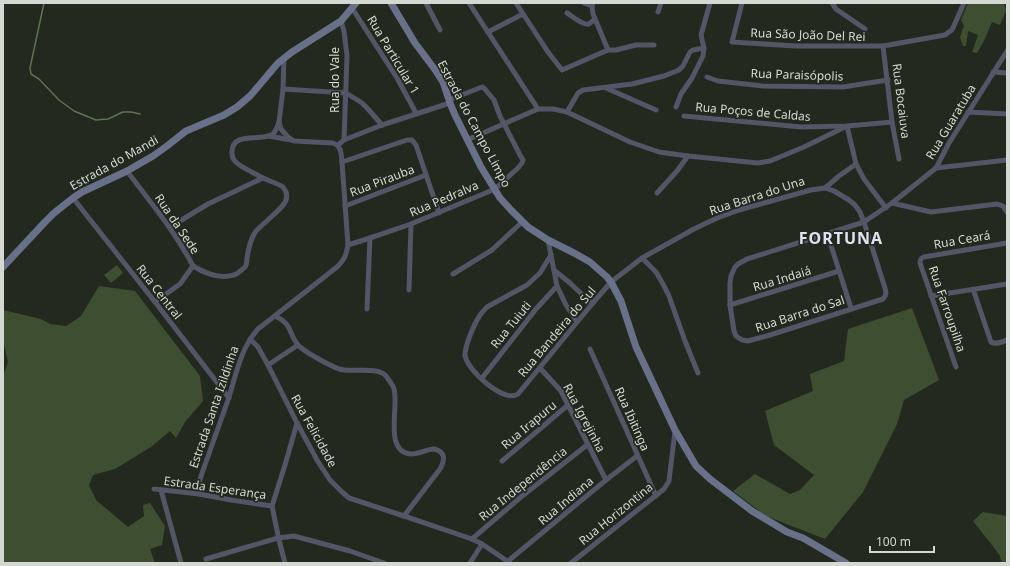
<svg xmlns="http://www.w3.org/2000/svg" width="1010" height="566" font-family="'Noto Sans',sans-serif">
<style>
.green{fill:#3d4f30}
.lines{fill:none;stroke-linecap:round;stroke-linejoin:round}
.stream{stroke:#5e734f;stroke-width:1.5}
.street{stroke:#525666;stroke-width:5}
.secondary{stroke:#69718a;stroke-width:7}
.labels{text-anchor:middle;stroke-width:3.5;stroke-linejoin:round;paint-order:stroke}
.street-label{font-size:12px;fill:#d4d8d2;stroke:#23291f}
.district-label{font-size:16px;font-weight:bold;letter-spacing:1px;fill:#dfe3f1;stroke:#23291f}
</style>
<rect width="100%" height="100%" fill="#23291f"/>
<g class="green">
<path d="M968,3H1004L1006,11L1000,25L992,22L984,41L977,53L972,52L978,35L968,31L966,46H963L960,37L964,26L961,20Z"/>
<path d="M117,265L123,273L111,283L104,275Z"/>
<path d="M99,286L135,291L200,376L203,401L185,422L176,438L170,431L151,447L115,469L93,475L89,485L96,500L128,527L144,516L143,505L150,503L165,526L162,545L150,549L155,563H3V376L8,362L3,340V310L41,319L50,324L66,326L81,316Z"/>
<path d="M912,308L939,380L904,400L897,424L863,492L825,539L766,516L733,491L755,474L790,494L800,490L814,475L774,445L765,411L813,391L810,374L844,361L848,329Z"/>
<path d="M983,512L1007,516V563H1002L999,554L973,521Z"/>
</g>
<g class="lines">
<path class="stream" d="M44,3L30,68L31,74L39,79L59,100L74,111L96,120L108,119L123,112H131L140,114"/>
<g class="street">
<path d="M426,3L440,30"/>
<path d="M469,3L538,109"/>
<path d="M516,3L548,52L562,70L608,50H616L636,45H654"/>
<path d="M584,3L592,6"/>
<path d="M593,3L592,6L593,14L608,50"/>
<path d="M742,3L732,42L796,46H883L945,35L949,32L952,30L964,3"/>
<path d="M832,3L836,9L865,29"/>
<path d="M352,8L397,78L416,113"/>
<path d="M658,12L661,3"/>
<path d="M567,13C572,16 584,26 589,24C590,23 594,20 595,19"/>
<path d="M341,21L344,31L347,56L344,140"/>
<path d="M488,32L523,14"/>
<path d="M883,46L892,122L899,159"/>
<path d="M993,72L1007,73"/>
<path d="M707,77L718,81L763,86L843,87L888,80"/>
<path d="M606,88L656,110"/>
<path d="M283,89L346,93L362,103L368,109L382,125"/>
<path d="M676,107L681,94L692,78L703,56L704,48L701,35L710,3"/>
<path d="M567,112L578,93L583,90L632,84L664,76L679,70L683,66L690,52L693,50L704,48"/>
<path d="M968,112L1007,114"/>
<path d="M684,116L801,127L847,126L892,122"/>
<path d="M269,136L291,140"/>
<path d="M467,140L538,109H553L567,112L630,142L659,152L688,156L758,163L770,161L804,147L847,126L856,164L864,179L886,208"/>
<path d="M338,145L344,140L382,125L450,103"/>
<path d="M342,162L407,140H412L416,145L439,213"/>
<path d="M936,168L1007,160"/>
<path d="M127,171C150,202 175,231 193,266"/>
<path d="M825,188L839,176L856,164"/>
<path d="M657,193L677,171L688,156"/>
<path d="M73,198L155,302L229,398"/>
<path d="M892,203L931,212L997,204L1003,206L1007,212"/>
<path d="M345,206L426,175"/>
<path d="M170,227L208,204L263,178"/>
<path d="M827,233L851,308"/>
<path d="M548,240L557,286L566,305L577,322"/>
<path d="M348,245L370,238L411,224L495,189L518,168L522,163L523,160L521,157L500,116L494,100L484,88L482,87L449,100"/>
<path d="M551,255L540,273L527,285L487,307C484,310 481,313 479,317C474,324 465,346 465,355C466,369 504,404 518,394L592,304L611,282L642,258L694,229L715,219L739,210L811,190L825,188L834,191L849,200L855,205L860,212L864,222L885,288C886,292 887,295 883,299L770,335L748,341L742,340L736,336L734,331L730,305V283L731,276L735,267L738,264L747,259L864,222L892,203L936,168L949,143L1007,51"/>
<path d="M642,258L656,272L663,284L669,296L685,341L698,373"/>
<path d="M193,266C206,274 223,281 238,273C240,271 243,269 245,267C247,264 247,261 247,258C249,248 250,239 256,231C261,226 267,221 272,216C281,208 293,199 283,187C277,183 269,181 263,178C257,175 252,172 246,169C239,165 231,161 232,151C233,132 259,141 271,135C276,133 277,127 279,122"/>
<path d="M554,270L570,283L592,304"/>
<path d="M453,274L492,250L522,222"/>
<path d="M973,289L991,342C996,345 1002,342 1007,340"/>
<path d="M409,290L411,224"/>
<path d="M931,296L1007,284"/>
<path d="M155,302L180,284L193,266"/>
<path d="M730,305L839,271"/>
<path d="M367,309L370,238"/>
<path d="M275,316C292,324 288,331 297,344C302,351 331,366 339,369C352,373 377,366 386,376C389,380 393,385 394,389C399,407 384,451 410,454C419,455 426,449 434,449C446,452 445,460 440,469L404,516"/>
<path d="M250,339L258,347L268,365L297,423L317,460L330,480L342,492L349,498L404,516L472,539L482,544L510,563"/>
<path d="M590,349L656,496"/>
<path d="M268,365L298,345"/>
<path d="M956,367L920,263C920,259 921,258 924,257L1007,243"/>
<path d="M540,368L561,391L606,480"/>
<path d="M482,378L536,309L557,286"/>
<path d="M502,461L568,405"/>
<path d="M154,489L199,494L231,500L272,506"/>
<path d="M161,490L181,563"/>
<path d="M199,494V483L201,476C210,451 219,426 228,400C236,376 240,349 258,329L337,267C345,259 346,255 348,245L342,162C341,155 342,146 333,143L294,141L288,137L281,129L279,122L283,89L284,58"/>
<path d="M472,539L521,497L587,445"/>
<path d="M206,559L278,538L294,536L350,551L384,563"/>
<path d="M508,561L606,480L637,456"/>
<path d="M285,563L279,540L272,506L285,465L297,423"/>
<path d="M470,563L482,544"/>
<path d="M571,563L664,489L669,481L675,431"/>
</g>
<g class="secondary">
<path d="M391,3L415,43L436,71L443,82L450,103L455,115L481,167L500,198L511,210L528,227L548,240L574,253L590,262L607,277L611,282L621,301L636,347L675,430L696,466L710,479L752,511L787,532L803,538L846,563"/>
<path d="M3,267L45,222L54,213L73,198L82,192L127,171L153,156L167,146L186,131L224,115L237,107L250,96L278,63L292,52L333,26L341,21L356,3"/>
</g>
</g>
<g class="labels">
<g class="street-label">
<text transform="translate(808 35) rotate(2)" y="4">Rua São João Del Rei</text>
<text transform="translate(393 55) rotate(59)" y="4">Rua Particular 1</text>
<text transform="translate(797 75) rotate(2)" y="4">Rua Paraisópolis</text>
<text transform="translate(335 80) rotate(-90)" y="4">Rua do Vale</text>
<text transform="translate(901 101) rotate(83)" y="4">Rua Bocaiuva</text>
<text transform="translate(753 112) rotate(5)" y="4">Rua Poços de Caldas</text>
<text transform="translate(951 122) rotate(-59)" y="4">Rua Guaratuba</text>
<text transform="translate(474 124) rotate(62)" y="4">Estrada do Campo Limpo</text>
<text transform="translate(114 163) rotate(-29)" y="4">Estrada do Mandi</text>
<text transform="translate(382 181) rotate(-21)" y="4">Rua Pirauba</text>
<text transform="translate(757 196) rotate(-18)" y="4">Rua Barra do Una</text>
<text transform="translate(444 199) rotate(-23)" y="4">Rua Pedralva</text>
<text transform="translate(177 224) rotate(56)" y="4">Rua da Sede</text>
<text transform="translate(962 240) rotate(-10)" y="4">Rua Ceará</text>
<text transform="translate(782 279) rotate(-17)" y="4">Rua Indaiá</text>
<text transform="translate(159 292) rotate(52)" y="4">Rua Central</text>
<text transform="translate(947 309) rotate(71)" y="4">Rua Farroupilha</text>
<text transform="translate(800 314) rotate(-18)" y="4">Rua Barra do Sal</text>
<text transform="translate(511 325) rotate(-51)" y="4">Rua Tuiuti</text>
<text transform="translate(557 332) rotate(-50)" y="4">Rua Bandeira do Sul</text>
<text transform="translate(214 407) rotate(-71)" y="4">Estrada Santa Izildinha</text>
<text transform="translate(584 418) rotate(62)" y="4">Rua Igrejinha</text>
<text transform="translate(632 419) rotate(66)" y="4">Rua Ibitinga</text>
<text transform="translate(529 425) rotate(-40)" y="4">Rua Irapuru</text>
<text transform="translate(314 431) rotate(61)" y="4">Rua Felicidade</text>
<text transform="translate(523 484) rotate(-39)" y="4">Rua Independência</text>
<text transform="translate(215 488) rotate(8)" y="4">Estrada Esperança</text>
<text transform="translate(566 501) rotate(-40)" y="4">Rua Indiana</text>
<text transform="translate(616 514) rotate(-39)" y="4">Rua Horizontina</text>
</g>
<g class="district-label">
<text x="841" y="244">FORTUNA</text>
</g>
</g>
<rect width="1010" height="566" fill="none" stroke="#d4d8d2" stroke-width="8"/>
<path d="M870 546v6h64v-6" fill="none" stroke="#d4d8d2" stroke-width="2"/>
<text x="876" y="546" font-size="12" fill="#d4d8d2" stroke="#23291f" stroke-width="3" paint-order="stroke">100 m</text>
</svg>
